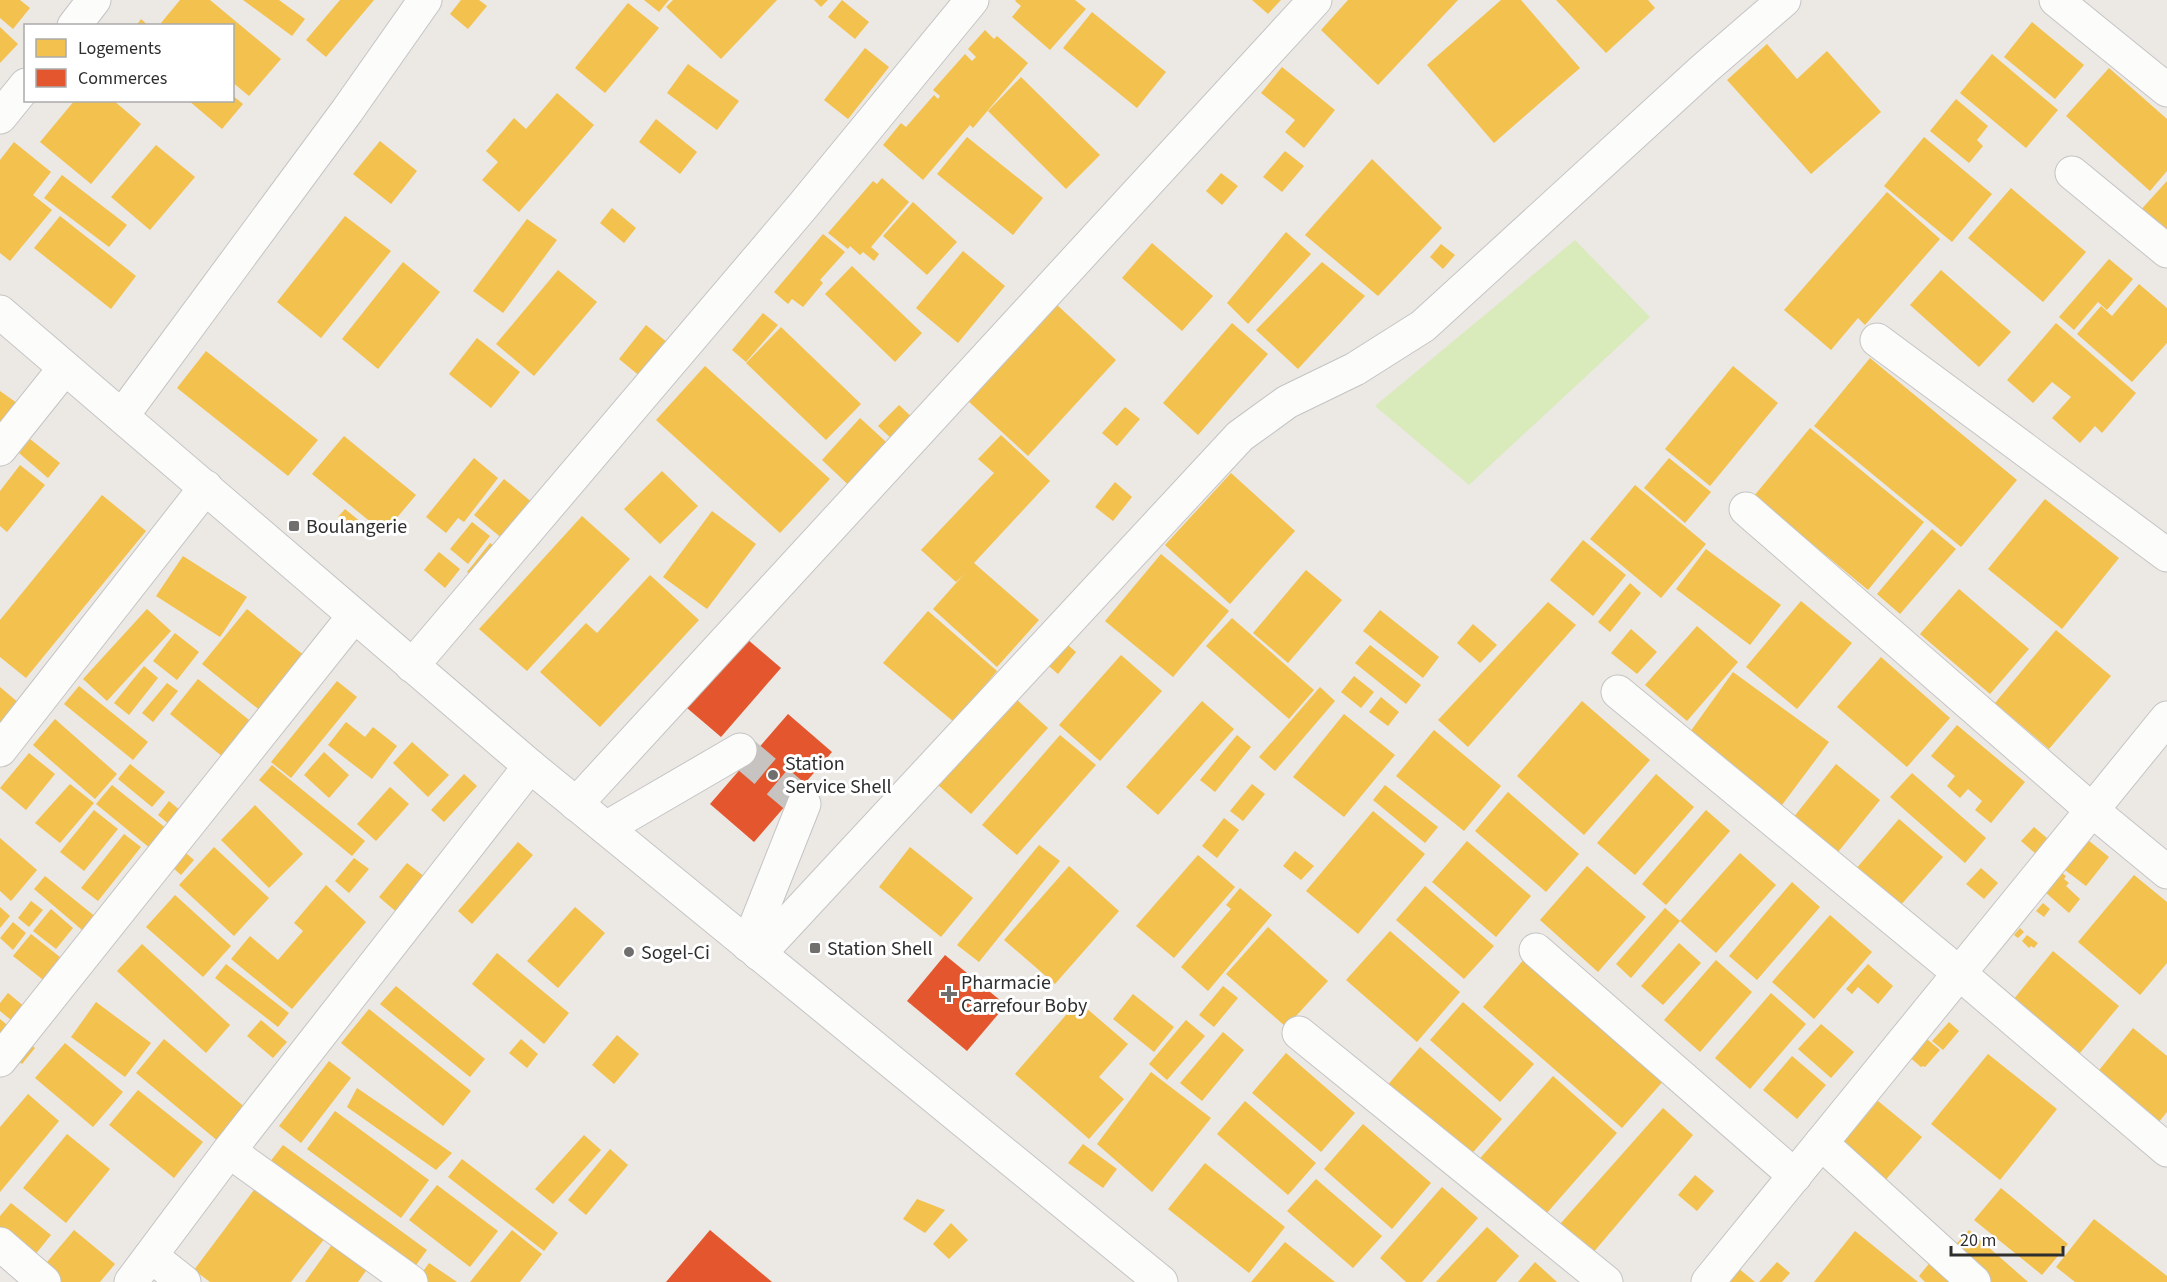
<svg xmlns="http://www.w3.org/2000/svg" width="2167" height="1282" font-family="'Source Sans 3',sans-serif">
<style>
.pitch{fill:#d9eabb}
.homes{fill:#f2c14e}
.shops{fill:#e4572e}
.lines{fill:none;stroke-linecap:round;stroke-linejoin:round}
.minor-tunnel{stroke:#c6c3c0;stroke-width:33;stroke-dasharray:33 16;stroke-linecap:butt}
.minor-casing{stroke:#c5c4c5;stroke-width:35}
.minor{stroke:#fcfcfb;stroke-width:33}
.poi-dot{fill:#706f6e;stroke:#fff;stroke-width:2}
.labels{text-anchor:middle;stroke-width:6;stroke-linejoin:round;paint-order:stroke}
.poi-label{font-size:20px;fill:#2e2e2e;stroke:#fff;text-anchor:start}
</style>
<rect width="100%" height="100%" fill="#ece8e4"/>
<path class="pitch" d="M1575,240L1650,317L1469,485L1375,406Z"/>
<g class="homes">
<path d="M0,0H20L30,8L13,29L0,18Z"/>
<path d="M180,0H210L281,59L249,96L232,82V26H165L161,23Z"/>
<path d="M243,0H279L305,19L292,36Z"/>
<path d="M340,0H374L326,57L306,40Z"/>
<path d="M461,0H479L487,6L468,29L450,14Z"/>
<path d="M644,0H669L659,12Z"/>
<path d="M673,0H777L721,59L666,7Z"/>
<path d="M814,0H828L821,7Z"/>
<path d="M842,0L869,22L855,39L828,17Z"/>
<path d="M1016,0H1075L1086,9L1050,50L1012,17L1021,6L1015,1Z"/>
<path d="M1252,0H1281L1268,14Z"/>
<path d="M1348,0H1458L1378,85L1321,30Z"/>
<path d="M1501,0H1521L1580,68L1494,143L1427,65Z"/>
<path d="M1556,0H1648L1655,8L1606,53Z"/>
<path d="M628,3L659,28L605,93L575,68Z"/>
<path d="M1092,12L1166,72L1137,108L1063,48Z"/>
<path d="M141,19L149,26H136Z"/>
<path d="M2032,22L2084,65L2055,99L2004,57Z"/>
<path d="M0,27L18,44L0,63Z"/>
<path d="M985,30L994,39L997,36L1028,63L973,128L970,125L923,180L883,145L901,123L906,127L934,95L938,99L940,96L933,90L965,54L972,61L976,57L968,49Z"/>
<path d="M1767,44L1797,79L1827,51L1881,112L1811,174L1727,80Z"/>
<path d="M865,48L889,67L848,119L824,100Z"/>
<path d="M1992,54L2058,110L2026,148L1960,93Z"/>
<path d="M688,64L739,101L717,130L667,93Z"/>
<path d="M1282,67L1335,110L1304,148L1285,132L1295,120L1261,93Z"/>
<path d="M2109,68L2167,119V171L2150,191L2066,116Z"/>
<path d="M1021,77L1100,155L1066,189L988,111Z"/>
<path d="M557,93L594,125L519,212L482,180L498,162L486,151L514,118L526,129Z"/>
<path d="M232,95L243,104L222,129L188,100H232Z"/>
<path d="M1956,99L1988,126L1977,140L1983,146L1969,163L1930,131Z"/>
<path d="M75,100H113L141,124L91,184L40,142Z"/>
<path d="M656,119L697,152L680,174L639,142Z"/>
<path d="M967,137L1043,198L1013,235L937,174Z"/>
<path d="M1924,137L1992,194L1952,242L1884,186Z"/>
<path d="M380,141L417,171L391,204L353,174Z"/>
<path d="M14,142L51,172L33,195L52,210L10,261L0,253V160Z"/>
<path d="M156,145L195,177L150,230L111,197Z"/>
<path d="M1285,151L1304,166L1282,192L1263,177Z"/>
<path d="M1372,159L1442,228L1378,296L1305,235Z"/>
<path d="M1221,173L1238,186L1222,205L1206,191Z"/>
<path d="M62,175L127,225L109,247L44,198Z"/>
<path d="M882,178L909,202L871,247L879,254L874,261L863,252L860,255L850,246L848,249L828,233L873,181L877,184Z"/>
<path d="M2167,181V239L2138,213Z"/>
<path d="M2011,188L2086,252L2043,302L1968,238Z"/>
<path d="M1887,192L1940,239L1865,325L1858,318L1831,350L1784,310Z"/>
<path d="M913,202L957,242L927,275L883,236Z"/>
<path d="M612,208L636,228L624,243L600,223Z"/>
<path d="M60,216L136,276L111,309L34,248Z"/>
<path d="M345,216L391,251L321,338L277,302Z"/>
<path d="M527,219L557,240L503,313L473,291Z"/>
<path d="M1286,232L1311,254L1248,324L1227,303Z"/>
<path d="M823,234L845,252L820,280L823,283L803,307L792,299L788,304L774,292Z"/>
<path d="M1152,243L1213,296L1182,331L1122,278Z"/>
<path d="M1441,244L1455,255L1443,269L1430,257Z"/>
<path d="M963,251L1005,286L958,343L916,308Z"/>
<path d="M2109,259L2133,279L2107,310L2098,302L2074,330L2059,317Z"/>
<path d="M403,262L440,292L378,369L342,339Z"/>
<path d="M1322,262L1365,296L1298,369L1256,330Z"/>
<path d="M852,266L922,333L895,362L825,294Z"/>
<path d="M558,270L597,302L534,376L496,344Z"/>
<path d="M1941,270L2011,332L1979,367L1910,305Z"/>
<path d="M2139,284L2167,308V343L2132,382L2077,334L2101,306L2112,316Z"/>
<path d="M1055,303L1116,360L1028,456L967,400Z"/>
<path d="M763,313L778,325L746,362L732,350Z"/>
<path d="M1232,323L1268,354L1198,435L1163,403Z"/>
<path d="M2056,323L2136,393L2102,433L2095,426L2080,443L2052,418L2071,397L2052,382L2033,403L2007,380Z"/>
<path d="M646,325L668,343L641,377L619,359Z"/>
<path d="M781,327L861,404L826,440L746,363Z"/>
<path d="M477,338L520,372L491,408L449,374Z"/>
<path d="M206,351L318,440L288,476L177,388Z"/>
<path d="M1870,358L2017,480L1961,547L1814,426Z"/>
<path d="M705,366L830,479L780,533L656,420Z"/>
<path d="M1733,366L1778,403L1710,486L1665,449Z"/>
<path d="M0,391L24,408L0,441Z"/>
<path d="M899,405L918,423L897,444L878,426Z"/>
<path d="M1125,407L1140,419L1117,446L1102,433Z"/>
<path d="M860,418L896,451L857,493L822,460Z"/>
<path d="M1810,428L1924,522L1868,590L1754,496Z"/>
<path d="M1001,435L1050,481L974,563L1039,620L997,667L933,609L965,573L956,582L921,550L994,473L978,459Z"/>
<path d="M344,436L416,495L384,533L312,474Z"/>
<path d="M30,439L60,463L48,478L19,453Z"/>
<path d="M474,458L498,478L464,522L458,518L446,533L426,517Z"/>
<path d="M1669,458L1711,492L1685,523L1644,488Z"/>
<path d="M20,465L45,485L7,532L0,526V491Z"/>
<path d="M662,471L698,506L660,544L624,509Z"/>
<path d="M1231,473L1295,531L1230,604L1165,545Z"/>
<path d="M504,479L540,509L510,545L474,515Z"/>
<path d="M1115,482L1132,497L1113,521L1095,507Z"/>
<path d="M1635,485L1706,544L1661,598L1590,539Z"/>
<path d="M102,495L146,531L26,678L0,657V620Z"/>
<path d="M2045,499L2119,558L2062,629L1988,569Z"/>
<path d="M345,509L362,523L355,531L338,517Z"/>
<path d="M712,511L756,544L707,609L663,577Z"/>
<path d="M582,516L630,559L527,671L479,629Z"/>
<path d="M472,522L490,536L468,564L450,549Z"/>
<path d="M1932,529L1956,549L1900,614L1877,594Z"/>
<path d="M1583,540L1626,575L1593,616L1550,580Z"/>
<path d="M490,543L501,551L477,580L467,572Z"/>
<path d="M1706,549L1781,605L1750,645L1676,589Z"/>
<path d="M439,552L460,569L445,588L424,570Z"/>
<path d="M1161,554L1229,611L1173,677L1105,621Z"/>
<path d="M183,556L247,597L220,637L156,596Z"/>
<path d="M1306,570L1342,600L1288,663L1253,633Z"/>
<path d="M650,575L699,620L600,727L540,672L586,623L597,633Z"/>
<path d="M1630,583L1641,593L1610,632L1598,622Z"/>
<path d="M1959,589L2029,649L1990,694L1920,634Z"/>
<path d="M1801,601L1852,643L1797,709L1746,667Z"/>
<path d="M1548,602L1576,625L1468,747L1438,720Z"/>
<path d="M147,609L171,631L107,701L83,679Z"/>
<path d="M247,609L311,661L267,716L202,664Z"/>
<path d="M1380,610L1439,657L1423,678L1363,631Z"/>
<path d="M928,611L997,671L954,722L883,663Z"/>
<path d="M1232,618L1314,690L1289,719L1206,646Z"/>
<path d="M1473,624L1497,645L1480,663L1457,643Z"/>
<path d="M1697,626L1738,662L1687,721L1645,685Z"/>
<path d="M1631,629L1657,652L1637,674L1611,653Z"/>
<path d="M2056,630L2111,676L2049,749L1995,703Z"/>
<path d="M175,633L199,652L177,680L153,661Z"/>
<path d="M1062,640L1076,652L1058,674L1043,661Z"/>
<path d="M1370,645L1421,685L1406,704L1355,663Z"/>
<path d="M1121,655L1162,691L1100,761L1059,725Z"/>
<path d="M1881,657L1950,718L1907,767L1837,707Z"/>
<path d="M144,666L158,678L129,715L114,703Z"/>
<path d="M1733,672L1829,742L1779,809L1685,739Z"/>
<path d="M1354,676L1374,692L1361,708L1341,692Z"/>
<path d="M198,679L258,727L229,762L170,714Z"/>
<path d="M337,681L357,697L291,778L271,762Z"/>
<path d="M167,683L178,691L153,722L142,713Z"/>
<path d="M79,686L148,742L133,760L64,704Z"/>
<path d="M0,687L20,704L0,735Z"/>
<path d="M1320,687L1335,701L1275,771L1259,757Z"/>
<path d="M1381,697L1399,712L1388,726L1369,712Z"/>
<path d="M1015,698L1048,728L971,814L938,785Z"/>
<path d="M1202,701L1234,729L1158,815L1126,787Z"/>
<path d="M1582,701L1650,760L1584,835L1517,776Z"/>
<path d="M1344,714L1395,755L1344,817L1293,777Z"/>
<path d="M55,719L117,774L95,799L33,745Z"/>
<path d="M346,722L365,737L373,727L397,746L372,779L328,745Z"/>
<path d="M1957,725L2025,782L1991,823L1975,810L1982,801L1968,789L1960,798L1947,786L1955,776L1931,756Z"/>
<path d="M1434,730L1501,786L1464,831L1396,776Z"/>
<path d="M1060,735L1096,765L1017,855L982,825Z"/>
<path d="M1237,735L1251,747L1215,792L1200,780Z"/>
<path d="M412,742L449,775L428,797L393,763Z"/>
<path d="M324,752L349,775L329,798L304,775Z"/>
<path d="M29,753L55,774L26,810L0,788Z"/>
<path d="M130,764L165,792L152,807L118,779Z"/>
<path d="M1836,764L1880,800L1834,857L1789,823Z"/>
<path d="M272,765L365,841L352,856L259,780Z"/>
<path d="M1912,773L1986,838L1965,863L1890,797Z"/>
<path d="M464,774L477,786L444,822L431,810Z"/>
<path d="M1656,774L1694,807L1635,875L1597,843Z"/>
<path d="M70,784L94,803L60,843L35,823Z"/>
<path d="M1252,784L1265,794L1243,821L1230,811Z"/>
<path d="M112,785L172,833L156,853L96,804Z"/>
<path d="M1385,785L1438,827L1425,843L1373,800Z"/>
<path d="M390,787L409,804L376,841L357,824Z"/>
<path d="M1508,792L1579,854L1546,892L1475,831Z"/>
<path d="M169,801L188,817L177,831L158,815Z"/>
<path d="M255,805L303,854L269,888L221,840Z"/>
<path d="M94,810L118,829L84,871L60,852Z"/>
<path d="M1706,810L1730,831L1666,905L1642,884Z"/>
<path d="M1373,811L1425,854L1358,934L1306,891Z"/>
<path d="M1224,818L1239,830L1217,858L1202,846Z"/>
<path d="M1899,819L1943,857L1892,915L1849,877Z"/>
<path d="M2034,827L2048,839L2035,853L2021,841Z"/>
<path d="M124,834L141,847L98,901L81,888Z"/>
<path d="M0,838L37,870L11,901L0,891Z"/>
<path d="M2088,840L2109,857L2086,886L2065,870Z"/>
<path d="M1467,841L1531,896L1496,937L1432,882Z"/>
<path d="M518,842L533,855L472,924L458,911Z"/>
<path d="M1039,845L1060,861L979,962L957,945Z"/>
<path d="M214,847L269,898L234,936L179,885Z"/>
<path d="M910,847L973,898L941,937L879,887Z"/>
<path d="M1295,851L1314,866L1301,880L1283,866Z"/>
<path d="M186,853L194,860L181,875L173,868Z"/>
<path d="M1740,853L1776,885L1716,953L1680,921L1631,978L1616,964L1665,908L1680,921Z"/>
<path d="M1198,855L1235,887L1174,958L1136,926Z"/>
<path d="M354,858L369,869L349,893L335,881Z"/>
<path d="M407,863L429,880L400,915L379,897Z"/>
<path d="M1069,866L1119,911L1055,984L1004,940Z"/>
<path d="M1587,866L1646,917L1598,972L1540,920Z"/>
<path d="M1981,868L1998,883L1984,899L1966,884Z"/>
<path d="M2062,873L2066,876L2064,879L2069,883L2066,886L2080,899L2069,913L2045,892Z"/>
<path d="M2134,875L2167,902V963L2140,995L2078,942Z"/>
<path d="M45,876L107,926L95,941L34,889Z"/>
<path d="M1792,882L1820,907L1757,980L1729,956Z"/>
<path d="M326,885L366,922L292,1009L231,959L250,936L278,960L303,931L294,923Z"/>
<path d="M1425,886L1494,946L1464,979L1396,920Z"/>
<path d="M1240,888L1272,915L1208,991L1181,967L1231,909L1226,905Z"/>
<path d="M175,895L231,946L203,977L146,927Z"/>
<path d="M31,901L43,910L29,927L18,918Z"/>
<path d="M2043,903L2050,909L2044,917L2036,911Z"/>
<path d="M0,907L10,916L0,928Z"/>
<path d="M575,907L605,933L558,988L527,961Z"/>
<path d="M51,909L73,928L56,949L33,931Z"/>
<path d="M1830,915L1872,952L1814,1019L1772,982Z"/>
<path d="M13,922L26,933L13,950L0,938Z"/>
<path d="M1268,927L1328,981L1286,1027L1226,974Z"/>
<path d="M2020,928L2024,932L2018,938L2014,935Z"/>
<path d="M1390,931L1460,992L1417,1042L1346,980Z"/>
<path d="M31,934L65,961L47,983L13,956Z"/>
<path d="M2027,935L2038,943L2034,948L2031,946L2029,948L2022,941Z"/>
<path d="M1679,943L1701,963L1663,1005L1641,986Z"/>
<path d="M142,944L230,1025L206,1053L117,971Z"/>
<path d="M2053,951L2119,1006L2075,1059L2009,1005Z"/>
<path d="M497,953L569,1013L544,1044L472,984Z"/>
<path d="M1525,958L1665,1079L1622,1128L1483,1007Z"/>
<path d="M1716,960L1752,992L1700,1052L1664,1020Z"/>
<path d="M226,964L289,1013L278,1027L215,978Z"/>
<path d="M1868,964L1893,986L1878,1004L1858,987L1852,994L1846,989Z"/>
<path d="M396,986L485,1059L470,1077L380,1004Z"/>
<path d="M1223,986L1238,998L1214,1027L1199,1015Z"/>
<path d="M8,993L43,1022L32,1037L0,1011V1003Z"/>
<path d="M1771,993L1806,1024L1750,1089L1715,1058Z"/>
<path d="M1133,994L1174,1027L1154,1052L1113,1019Z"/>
<path d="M1078,1001L1128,1044L1099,1077L1124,1099L1089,1139L1015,1074Z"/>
<path d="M96,1002L151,1043L125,1077L71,1037Z"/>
<path d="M1463,1002L1534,1064L1500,1102L1430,1040Z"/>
<path d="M369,1009L471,1091L443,1126L341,1043Z"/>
<path d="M0,1019L35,1048L22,1064L0,1046Z"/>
<path d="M261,1020L287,1042L273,1058L247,1036Z"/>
<path d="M1186,1020L1205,1036L1167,1080L1149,1064Z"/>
<path d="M1949,1022L1959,1031L1943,1050L1932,1041Z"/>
<path d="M1821,1024L1854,1052L1831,1078L1798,1049Z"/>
<path d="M2133,1028L2167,1056V1112L2158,1123L2096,1074Z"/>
<path d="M1223,1032L1244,1050L1202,1101L1180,1083Z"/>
<path d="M617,1035L639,1054L614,1084L592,1065Z"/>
<path d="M1922,1035L1940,1050L1925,1067L1923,1066L1921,1067L1908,1056Z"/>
<path d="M164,1039L247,1109L219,1142L136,1073Z"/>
<path d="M521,1039L538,1054L527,1068L509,1053Z"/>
<path d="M65,1043L123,1092L93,1127L35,1078Z"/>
<path d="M1420,1047L1502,1119L1468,1158L1386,1087Z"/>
<path d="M1286,1053L1355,1113L1321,1152L1252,1093Z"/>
<path d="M1988,1054L2057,1109L2000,1180L1931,1124Z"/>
<path d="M1792,1056L1826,1085L1797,1119L1763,1090Z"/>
<path d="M329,1061L351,1078L301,1143L279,1126Z"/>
<path d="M1151,1072L1211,1118L1152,1192L1097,1144Z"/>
<path d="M1553,1076L1617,1133L1539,1222L1474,1165Z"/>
<path d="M357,1088L452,1153L436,1170L347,1107Z"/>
<path d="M138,1090L203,1142L174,1178L109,1125Z"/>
<path d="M28,1094L59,1121L0,1192V1127Z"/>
<path d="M1245,1101L1316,1163L1288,1195L1217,1134Z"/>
<path d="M1878,1101L1922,1137L1883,1183L1840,1146Z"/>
<path d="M1663,1108L1693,1135L1586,1261L1553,1232Z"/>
<path d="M335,1111L429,1180L401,1218L307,1149Z"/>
<path d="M1363,1124L1431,1183L1392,1229L1324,1169Z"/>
<path d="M67,1134L110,1169L66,1223L23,1188Z"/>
<path d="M584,1135L601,1150L553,1204L535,1189Z"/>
<path d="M1083,1144L1117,1169L1103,1188L1068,1163Z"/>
<path d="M283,1145L427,1250L411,1272L266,1167Z"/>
<path d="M610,1149L628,1165L586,1215L568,1200Z"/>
<path d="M462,1159L558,1233L544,1251L448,1177Z"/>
<path d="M1205,1163L1285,1227L1249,1273L1168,1209Z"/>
<path d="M1695,1175L1714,1191L1697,1211L1678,1195Z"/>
<path d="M1316,1179L1382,1236L1353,1268L1287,1211Z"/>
<path d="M437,1185L498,1231L470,1267L409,1220Z"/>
<path d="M257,1186L325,1238L291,1282H210L194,1270Z"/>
<path d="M1442,1187L1478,1218L1422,1282H1406L1380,1258Z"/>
<path d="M2001,1188L2068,1244L2042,1275L1974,1220Z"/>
<path d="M917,1199L945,1210L925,1233L903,1219Z"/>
<path d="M11,1203L51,1235L30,1261L0,1236V1216Z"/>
<path d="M2094,1219L2167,1276V1282H2075L2056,1267Z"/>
<path d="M951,1223L968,1240L949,1259L933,1244Z"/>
<path d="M1487,1227L1519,1256L1496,1282H1436Z"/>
<path d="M74,1230L115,1264L100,1282H59L42,1268Z"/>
<path d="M512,1230L542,1254L520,1282H470Z"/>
<path d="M1969,1230L2028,1282H1967L1942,1260Z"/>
<path d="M1855,1231L1918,1282H1814Z"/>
<path d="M1285,1242L1335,1282H1251Z"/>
<path d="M333,1243L368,1268L358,1282H305Z"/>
<path d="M1932,1260L1957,1282H1925L1919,1276Z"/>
<path d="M1535,1262L1557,1282H1518Z"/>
<path d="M1777,1262L1790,1273L1782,1282H1759Z"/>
<path d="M429,1263L457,1282H426L419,1277Z"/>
<path d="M1732,1263L1755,1282H1716Z"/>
</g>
<g class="shops">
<path d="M747,639L781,668L721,737L687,708Z"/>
<path d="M788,714L832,752L754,842L710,804Z"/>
<path d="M945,955L1006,1005L967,1051L907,1001Z"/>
<path d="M710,1230L772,1282H666Z"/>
</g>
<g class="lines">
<path class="minor-tunnel" d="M740,750L804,804"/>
<defs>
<g id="minor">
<path d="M2056,0L2167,90"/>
<path d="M74,26L94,0"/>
<path d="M0,117L26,85"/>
<path d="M2072,173L2167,251"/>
<path d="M0,312L530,766L1161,1282"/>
<path d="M1877,340L2167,555"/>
<path d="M122,416L347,111L425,0"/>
<path d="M0,449L64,369"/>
<path d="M1746,509L2093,811L2167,872"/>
<path d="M412,666L802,207L972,0"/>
<path d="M1618,692L1959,973L2167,1150"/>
<path d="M0,750L206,487"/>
<path d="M576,804L1315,0"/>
<path d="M606,828L740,750"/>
<path d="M748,945L804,804"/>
<path d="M1536,950L1795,1176"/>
<path d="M759,954L1240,436L1287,402L1355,369L1423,326L1704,69L1784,0"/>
<path d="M1299,1033L1606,1282"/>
<path d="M0,1060L354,616"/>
<path d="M1821,1143L1974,1282"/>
<path d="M229,1151L411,1282"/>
<path d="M0,1244L44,1282"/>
<path d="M151,1256L184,1282"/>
<path d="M131,1282L229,1151L530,766"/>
<path d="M1708,1282L2167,718"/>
</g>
</defs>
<use href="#minor" class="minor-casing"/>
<use href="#minor" class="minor"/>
</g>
<g class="poi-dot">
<rect x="288" y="520" width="12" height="12" rx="3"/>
<circle cx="773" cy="775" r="6"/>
<rect x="809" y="942" width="12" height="12" rx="3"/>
<circle cx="629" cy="952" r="6"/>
<path d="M946 985h6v6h6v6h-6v6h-6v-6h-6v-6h6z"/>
</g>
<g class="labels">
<g class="poi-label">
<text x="306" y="533">Boulangerie</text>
<text x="785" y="770">Station<tspan x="785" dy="23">Service Shell</tspan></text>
<text x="827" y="955">Station Shell</text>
<text x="641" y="959">Sogel-Ci</text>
<text x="961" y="989">Pharmacie<tspan x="961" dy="23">Carrefour Boby</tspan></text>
</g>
</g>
<rect x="24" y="24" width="210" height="78" fill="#ffffff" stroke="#ababab" stroke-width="1.5"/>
<rect x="36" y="39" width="30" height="18" fill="#f2c14e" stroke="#ababab" stroke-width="1.5"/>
<text x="78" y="54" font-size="18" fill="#2e2e2e">Logements</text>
<rect x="36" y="69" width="30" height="18" fill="#e4572e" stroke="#ababab" stroke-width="1.5"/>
<text x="78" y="84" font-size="18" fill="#2e2e2e">Commerces</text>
<path d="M1951 1246v9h112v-9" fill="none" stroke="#2e2e2e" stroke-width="3"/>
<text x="1960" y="1246" font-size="18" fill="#2e2e2e" stroke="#ffffff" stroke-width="4.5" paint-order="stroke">20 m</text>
</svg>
